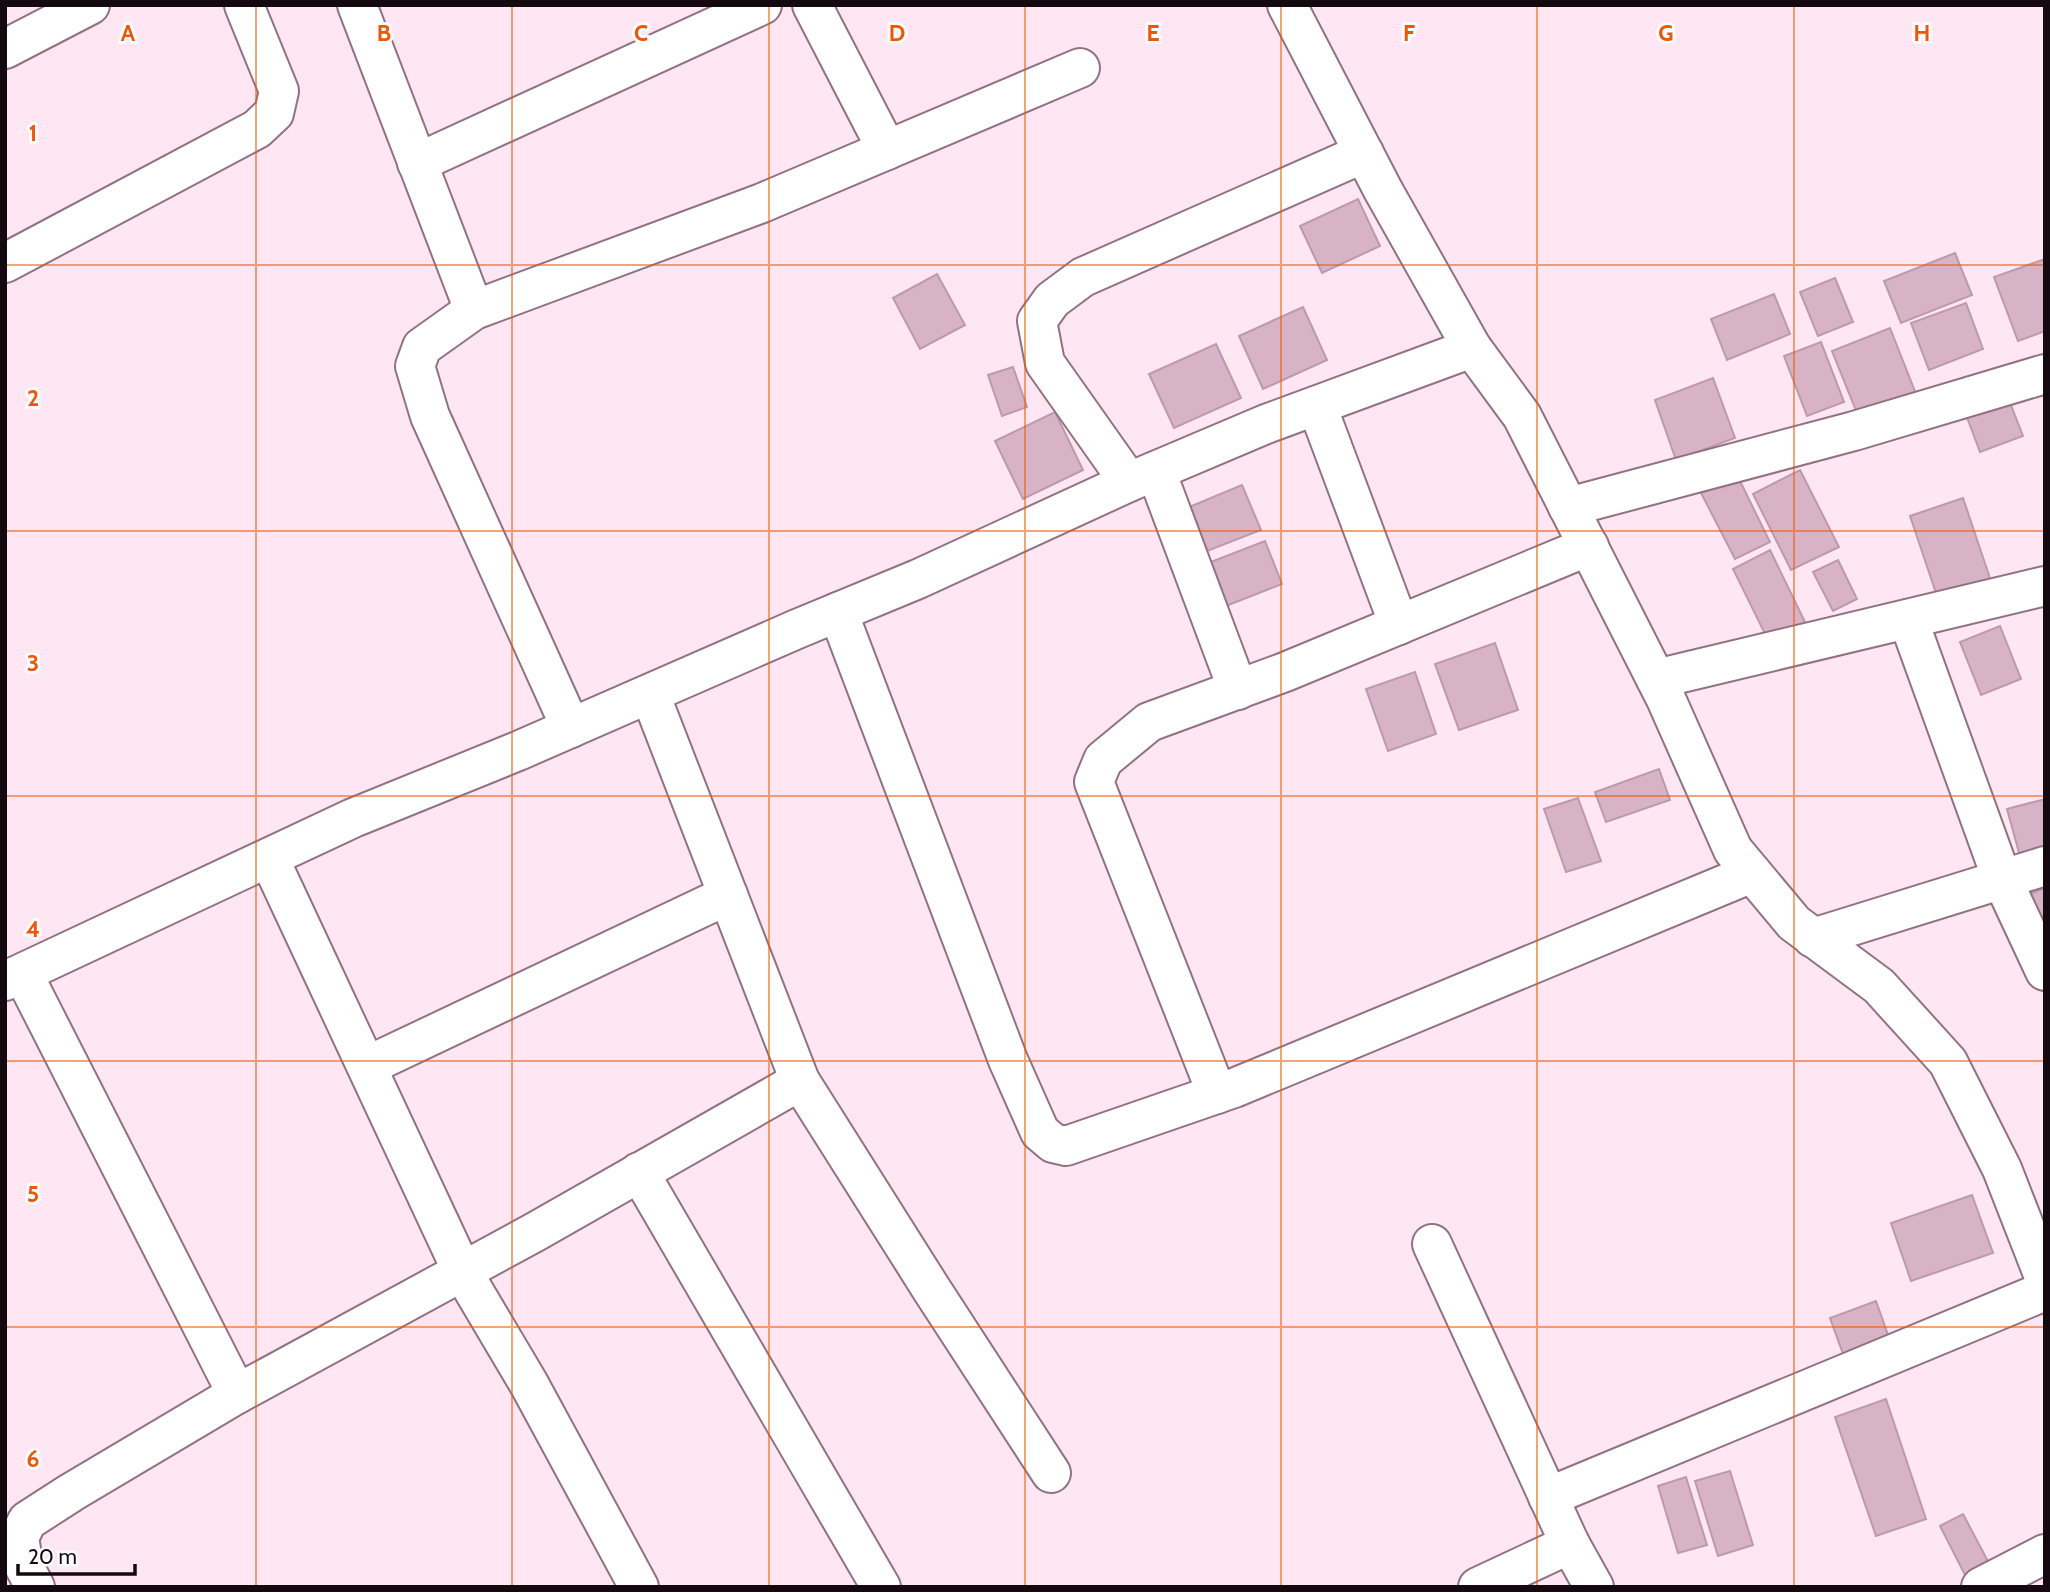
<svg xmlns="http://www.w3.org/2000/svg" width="2050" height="1592" font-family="Cabin,sans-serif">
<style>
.building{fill:#d8b3c6;stroke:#bd99ac;stroke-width:2}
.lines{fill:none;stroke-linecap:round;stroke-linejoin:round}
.street-casing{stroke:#927182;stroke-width:42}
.secondary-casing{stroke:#927182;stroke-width:42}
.street{stroke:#fff;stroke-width:38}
.secondary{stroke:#fff;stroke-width:38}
.grid{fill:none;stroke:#e8590c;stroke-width:2;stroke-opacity:0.55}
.grid-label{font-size:23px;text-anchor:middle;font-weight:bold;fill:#e8590c;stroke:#fbfbfb;stroke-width:6;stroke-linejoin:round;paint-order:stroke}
</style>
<rect width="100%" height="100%" fill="#fee7f3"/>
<g class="building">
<path d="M1358,199L1380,246L1322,273L1300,226Z"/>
<path d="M1955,253L1972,295L1901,323L1884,281Z"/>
<path d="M2045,259V331L2018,341L1994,277Z"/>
<path d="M937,274L965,325L920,349L893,298Z"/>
<path d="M1835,278L1853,322L1818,336L1800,292Z"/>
<path d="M1774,294L1790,334L1727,360L1711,319Z"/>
<path d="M1966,303L1983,349L1929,370L1911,323Z"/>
<path d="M1303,307L1327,360L1263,389L1239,336Z"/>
<path d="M1890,328L1918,399L1861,423L1832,351Z"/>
<path d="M1821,342L1844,402L1807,416L1784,356Z"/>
<path d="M1216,344L1241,398L1174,428L1149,374Z"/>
<path d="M1013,367L1027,407L1002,416L988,375Z"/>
<path d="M1713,378L1735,438L1676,460L1655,400Z"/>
<path d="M2007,395L2023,436L1980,452L1965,412Z"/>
<path d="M1055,412L1083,470L1023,499L995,441Z"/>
<path d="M1800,470L1839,547L1791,570L1753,494Z"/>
<path d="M1737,475L1770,542L1735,559L1701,493Z"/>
<path d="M1242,485L1261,530L1207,551L1189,507Z"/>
<path d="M1963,498L1992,584L1939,602L1910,516Z"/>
<path d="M1265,541L1282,584L1226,606L1208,563Z"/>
<path d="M1770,550L1806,624L1769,642L1733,569Z"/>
<path d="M1838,560L1857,599L1833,611L1813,572Z"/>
<path d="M2000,626L2021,679L1981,695L1960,642Z"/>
<path d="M1495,643L1518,710L1459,730L1435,664Z"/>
<path d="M1415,672L1436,734L1388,751L1366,689Z"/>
<path d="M1659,769L1670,800L1606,822L1595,792Z"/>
<path d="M1578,798L1601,861L1566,872L1544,809Z"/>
<path d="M2045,799V853L2021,860L2007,809Z"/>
<path d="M2045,888V926L2030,894Z"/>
<path d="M1972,1195L1993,1253L1911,1281L1891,1223Z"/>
<path d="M1876,1301L1893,1349L1847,1365L1830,1318Z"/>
<path d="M1886,1399L1926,1519L1876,1536L1835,1417Z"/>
<path d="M1730,1471L1753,1545L1718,1556L1695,1481Z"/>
<path d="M1686,1477L1707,1545L1678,1553L1658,1486Z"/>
<path d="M1963,1514L1991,1567L1967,1579L1940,1526Z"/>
</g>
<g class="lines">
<defs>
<g id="street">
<path d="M357,5L474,310"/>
<path d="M812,5L887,150"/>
<path d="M5,49L90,5"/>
<path d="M417,163L762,5"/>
<path d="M5,263L257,129L274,113L279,91L244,5"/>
<path d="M1317,406L1399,625"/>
<path d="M1156,471L1238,690"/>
<path d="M1129,482L1045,363L1037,321L1052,300L1083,277L1364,153"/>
<path d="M1568,507L1854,431L2045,374"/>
<path d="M838,612L1008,1060L1040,1132L1053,1143L1066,1146L1234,1088L1752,873"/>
<path d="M1908,619L2002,879L2045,971"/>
<path d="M1656,679L2045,586"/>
<path d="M650,694L800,1081L932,1290L1051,1473"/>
<path d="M571,728L430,416L415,366L422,347L474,310L762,203L1080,68"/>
<path d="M269,858L462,1271L529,1384L639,1587"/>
<path d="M1813,938L2045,866"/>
<path d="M23,974L237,1394"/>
<path d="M5,981L353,818L518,751L797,629L918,579L1129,482L1266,424L1472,348"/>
<path d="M367,1066L728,895"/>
<path d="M1217,1094L1094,782L1103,760L1149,722L1285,672L1589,546"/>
<path d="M639,1172L881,1587"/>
<path d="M1432,1244L1570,1544L1594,1587"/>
<path d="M1548,1497L2045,1291"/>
<path d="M35,1587L24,1566L19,1538L27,1521L72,1492L237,1394L535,1232L800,1081"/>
<path d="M1478,1587L1570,1544"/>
<path d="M1981,1587L2045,1554"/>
</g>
<path id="secondary" d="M1287,5L1383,190L1472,348L1522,416L1666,699L1733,850L1794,923L1879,986L1948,1062L2002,1169L2045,1279"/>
</defs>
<use href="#street" class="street-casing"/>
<use href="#secondary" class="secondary-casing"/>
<use href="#street" class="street"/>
<use href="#secondary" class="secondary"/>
</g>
<path class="grid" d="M256,5V1587M512,5V1587M769,5V1587M1025,5V1587M1281,5V1587M1537,5V1587M1794,5V1587M5,265H2045M5,531H2045M5,796H2045M5,1061H2045M5,1327H2045"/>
<g class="grid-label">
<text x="128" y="41">A</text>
<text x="384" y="41">B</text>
<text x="641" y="41">C</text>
<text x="897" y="41">D</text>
<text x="1153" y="41">E</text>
<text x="1409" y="41">F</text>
<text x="1666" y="41">G</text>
<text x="1922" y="41">H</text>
<text x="33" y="141">1</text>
<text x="33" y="406">2</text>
<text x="33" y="671">3</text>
<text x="33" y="937">4</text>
<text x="33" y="1202">5</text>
<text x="33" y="1467">6</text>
</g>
<rect width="2050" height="1592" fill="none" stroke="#150910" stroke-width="14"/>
<path d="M18 1564v10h117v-10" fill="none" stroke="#150910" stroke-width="3.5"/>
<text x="28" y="1564" font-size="21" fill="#150910" stroke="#fbfbfb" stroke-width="5" paint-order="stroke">20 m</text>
</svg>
